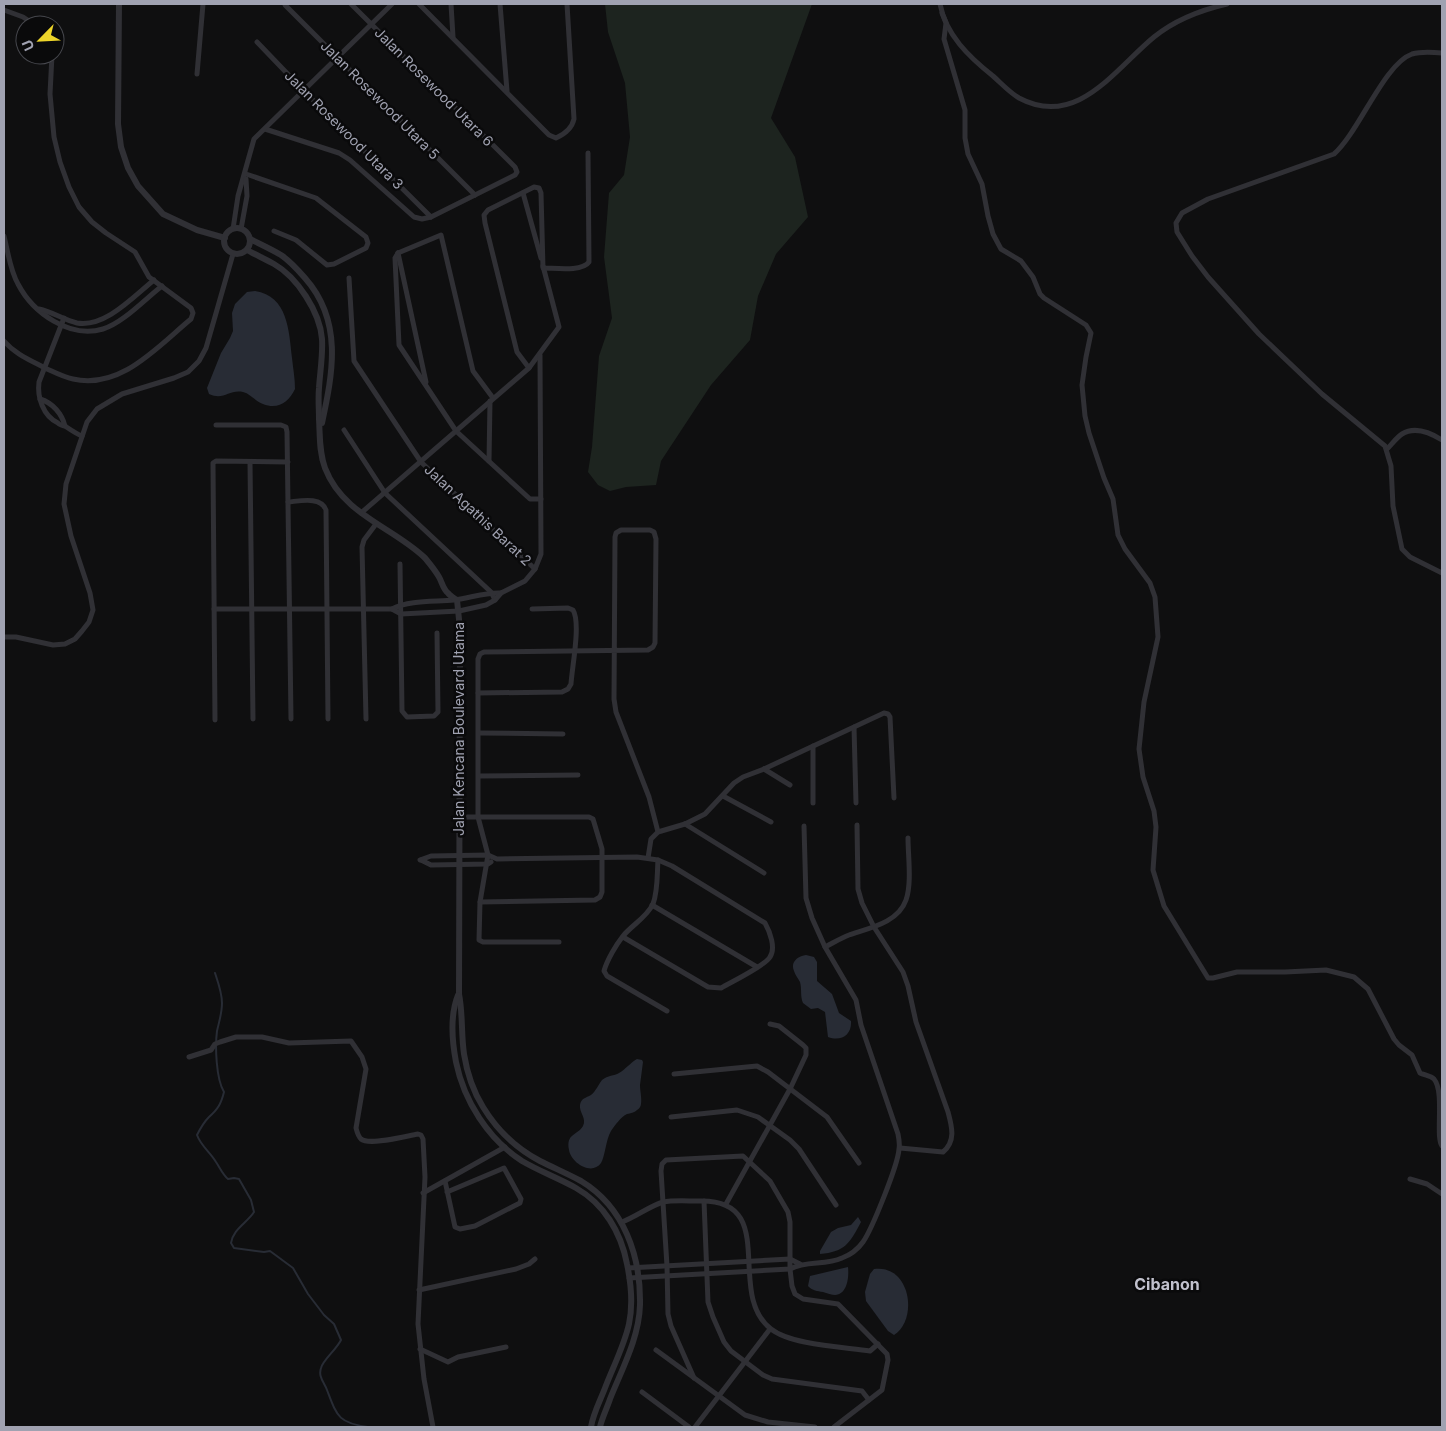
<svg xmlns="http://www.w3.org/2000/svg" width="1446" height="1431" font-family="Inter,sans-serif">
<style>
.green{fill:#1d241f}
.water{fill:#282c35}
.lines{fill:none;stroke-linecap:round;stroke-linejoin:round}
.stream{stroke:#282c35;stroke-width:2}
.minor{stroke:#303035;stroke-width:5}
.tertiary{stroke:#303035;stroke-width:6}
.labels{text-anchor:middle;stroke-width:5;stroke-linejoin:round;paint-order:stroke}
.street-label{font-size:14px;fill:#a0a2b1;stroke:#0a0a0b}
.quarter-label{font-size:16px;font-weight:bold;fill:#c1c1cd;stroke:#0a0a0b}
</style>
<rect width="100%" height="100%" fill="#0f0f10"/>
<path class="green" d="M605,4H812L771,118L795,157L808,217L776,254L758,296L750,340L711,385L661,461L656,485L626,487L610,491L598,485L588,472L592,447L599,356L612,318L604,257L609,193L624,175L630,137L625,83L608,32Z"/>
<g class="water">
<path d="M255,291C288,296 289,331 292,358C293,368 295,378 295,389C289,402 278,410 263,404C256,402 251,394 243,392C229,389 224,401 209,394L207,388L221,353L230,338L233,331L232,313L235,304L247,292Z"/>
<path d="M806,955L814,957L817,962V981L832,994L839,1013L851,1021C852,1035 841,1042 828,1037L825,1012L818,1008L811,1009L803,1003C800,996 802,989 800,982C798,978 795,975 794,971C790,962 798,956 806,955Z"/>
<path d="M637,1059L642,1060L643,1062C642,1070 641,1077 640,1085C640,1091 642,1098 641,1104C641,1106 639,1109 637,1110C634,1113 631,1113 627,1114C621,1117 615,1125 611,1131C606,1139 605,1157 601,1163C592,1176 571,1163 569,1150C566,1133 577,1136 583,1126C587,1118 579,1113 580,1105C581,1098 586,1098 591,1095C596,1091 598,1085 602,1080C608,1075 614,1076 619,1073C626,1069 630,1063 637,1059Z"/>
<path d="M858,1217L861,1222C850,1243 845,1252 820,1254V1251L831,1232L838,1228L851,1225Z"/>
<path d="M848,1267C849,1276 848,1294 835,1295C832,1295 827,1293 823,1292C817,1291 813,1291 808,1286L810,1276Z"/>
<path d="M874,1269C910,1264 919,1319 894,1335L888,1331L866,1301L865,1292L870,1274Z"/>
</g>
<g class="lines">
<path class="stream" d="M215,973C218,982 222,993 222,1003C222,1013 219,1022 217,1031C215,1046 216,1079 224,1092C221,1104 218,1109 209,1117C204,1122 200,1129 197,1135C201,1146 210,1152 216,1162C220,1168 223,1175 228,1179L234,1178L239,1179L251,1200L254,1212C247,1223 233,1229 231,1243L234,1248L264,1252L270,1251L293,1268L308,1294L324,1315L334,1324L341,1340C336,1350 323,1360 321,1368C318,1377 324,1382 327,1390C337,1416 338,1423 368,1427"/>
<g class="minor">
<path d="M419,4L549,135L556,138C565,134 572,128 574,119L567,4"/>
<path d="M451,4L453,37"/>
<path d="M500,4L507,91"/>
<path d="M940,4C946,35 969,57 993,76C1001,83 1009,92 1019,98C1077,129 1115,69 1154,37C1175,20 1201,10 1227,4"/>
<path d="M285,5L475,195"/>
<path d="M4,10L23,17L35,25"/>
<path d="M942,13L946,23L944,39L965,110V138L968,154L982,184L988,216L993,234L1001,249L1021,261L1033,277L1040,294L1044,298L1086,325L1091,333L1086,357L1082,385L1085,416L1089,433L1104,478L1113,499L1118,535L1125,549L1150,583L1155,597L1158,637L1144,702L1139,749L1143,777L1154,811L1156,827L1153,870L1164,906L1208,978H1213L1237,972H1285L1326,970L1354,977L1368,989L1394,1039L1399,1045L1412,1055L1420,1073C1424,1075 1431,1076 1434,1079C1445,1092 1435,1137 1442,1146"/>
<path d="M257,42L304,91L431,217"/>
<path d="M1442,53C1432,52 1422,51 1412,54C1384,64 1359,132 1334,154L1208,199L1182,213L1176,223L1177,232L1192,256L1208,277L1259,334L1322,394L1385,446L1391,466L1393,506L1402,549L1410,557L1442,573"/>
<path d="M197,74L203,4"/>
<path d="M265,129L339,153L350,160L414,217L422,219L431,217L515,175L517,172L515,167L351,4"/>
<path d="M246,174L316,198L366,237L368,243L366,248L334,264L327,265L296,240L274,231"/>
<path d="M523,193L541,258"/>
<path d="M233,229L238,196L254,139L392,4"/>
<path d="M241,229L247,196L246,179"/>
<path d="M4,236C8,252 10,270 18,284C33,313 70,339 103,329C123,323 145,299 162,286"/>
<path d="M398,253L395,258L399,345L456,431L530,499H541"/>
<path d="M398,253L441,235L473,371L493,398"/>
<path d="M398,253L426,382"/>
<path d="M349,278L354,361L421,462L535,569"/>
<path d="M39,309C53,312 64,320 77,323C105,328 133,297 154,280"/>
<path d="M64,318L39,382C37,397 43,416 58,423C58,424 64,426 65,426C71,430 75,433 82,436"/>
<path d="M4,341C15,354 30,360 45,368C54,372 63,377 73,379C121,390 158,346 191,319L193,313L191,308L149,277L135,252L106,233L92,222L79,207L69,187L60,162L54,137L50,94L52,55"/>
<path d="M529,368L517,352L485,223L484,215L488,210L534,187L539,188L541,193L543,268C555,268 582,272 589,262L588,153"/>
<path d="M40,399C53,403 62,414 65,426"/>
<path d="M216,425H281L286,427L287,432L291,719"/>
<path d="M344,430L385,493L491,592L495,600"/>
<path d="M1387,449C1392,444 1397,437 1402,434C1415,426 1431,433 1442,440"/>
<path d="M489,461L490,401"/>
<path d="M250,462L253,719"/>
<path d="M288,502C300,501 321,496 326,510L328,719"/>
<path d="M361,513L529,368L559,327L543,266"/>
<path d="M400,564L402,711L407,717L434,716L438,712L437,633"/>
<path d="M214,609H392C410,600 434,602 454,600C471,598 485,592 501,593"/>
<path d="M392,609L401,614L459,611L486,605L495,600L501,593L525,581L535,569L541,554L540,355"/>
<path d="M4,637H16L53,645L65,644L75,639L82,631L89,622L93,610L90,593L71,536L64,504L66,484L87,422L97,409L122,394L174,378L188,372L199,361L206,348L233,254"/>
<path d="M478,693L562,692L568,689L571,684C572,667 581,623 573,610L568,608L532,609"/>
<path d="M366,719L362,547L364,540L376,524"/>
<path d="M215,720L213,463L216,461L288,462"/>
<path d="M854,727L856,803"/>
<path d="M479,733L563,734"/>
<path d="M813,746V803"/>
<path d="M764,769L790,785"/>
<path d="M479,776L578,775"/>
<path d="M723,796L771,822"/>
<path d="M459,817H589L593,819L602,849V892L600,897L595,900L480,902"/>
<path d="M685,824L764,873"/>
<path d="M857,825L858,889L862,903L874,927L903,972L908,986L916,1022L948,1112C952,1127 956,1141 943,1152L900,1148"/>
<path d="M648,858L651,839L658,832L685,824L705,814L734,783L743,777L764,769L884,713L888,714L890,717L894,798"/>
<path d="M420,860L431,856L488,855L497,859L637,857L658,860L672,866L765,923C770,932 776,948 770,957C765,966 731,982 721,988L708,987L623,937"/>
<path d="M421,860L431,865L488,864L491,862"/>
<path d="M658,860C657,874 658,891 653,904C647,917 632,925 623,936C616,945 607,960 604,971L607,976L667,1011"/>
<path d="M652,905L757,967"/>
<path d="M559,942H483L479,940L480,902L488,855L478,817V659L480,654L484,652L648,650L653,647L655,643L656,539L654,532L650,530H621L616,533L615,537L614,699L616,712L649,797L658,832"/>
<path d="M825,947C833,943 841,938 849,935C869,928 898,923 906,900C912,883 908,856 908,838"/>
<path d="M189,1057L211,1050L215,1044L220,1042L236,1037H262L289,1043L351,1041L362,1057L366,1069L356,1128C357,1132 358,1136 361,1139C369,1146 406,1136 418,1134L421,1135L423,1139L425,1177L418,1324L424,1379L433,1427"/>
<path d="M674,1074L757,1066L768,1072L827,1117L859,1163"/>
<path d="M671,1117L737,1110L758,1117L790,1140L799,1149L836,1205"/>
<path d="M1410,1179L1427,1184L1442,1194"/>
<path d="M445,1181L455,1227L460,1229L475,1226L514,1206L520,1203L521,1199L504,1168L447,1192"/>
<path d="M423,1193L505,1147"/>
<path d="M704,1201L708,1302L713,1317L724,1342L731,1351L763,1375L772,1379L862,1391L869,1400"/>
<path d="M726,1204L790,1089L806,1055V1048L803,1045L779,1026L770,1024"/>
<path d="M622,1222C635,1217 650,1206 663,1202C673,1200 687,1201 697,1201C782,1197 724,1293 771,1329C791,1345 844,1347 870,1351L878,1344"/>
<path d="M628,1268L790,1259L800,1264"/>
<path d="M629,1278L790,1269C807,1260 825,1266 842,1258C850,1255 858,1249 863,1242C872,1229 898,1165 899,1149C900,1144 899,1139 898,1134L861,1025L856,1000L825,947L812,918L806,898L804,826"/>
<path d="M419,1290L516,1269L529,1264L535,1259"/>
<path d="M420,1349L448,1362L458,1357L506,1347"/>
<path d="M656,1350L745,1415L768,1422L815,1427"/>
<path d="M694,1378L671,1326L668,1314L667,1266L661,1171L662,1164L666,1160L743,1156L770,1181L788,1212L790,1222V1269L792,1286L795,1294L803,1299L838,1304L887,1354L888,1360L882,1390L834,1427"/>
<path d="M642,1392L689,1427"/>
<path d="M695,1427L770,1329"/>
</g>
<g class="tertiary">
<path d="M119,4L118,124L121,147L128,168L138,186L163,214L197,230L225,238"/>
<circle cx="237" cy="241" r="13"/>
<path d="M250,239C260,244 271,249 281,255C290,261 298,270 305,278C343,321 333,372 322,423"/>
<path d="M247,250C256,255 265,259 274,264C297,277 320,312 322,339C323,355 320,372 319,388C318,398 319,409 319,419C320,435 319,452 325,468C343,515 393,527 425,558C430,564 435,570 439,577C442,582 443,589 448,593C450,596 454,598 457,600L460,629L459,994C463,1014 461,1034 464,1054C467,1073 473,1091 483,1107C497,1130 517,1149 540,1161C554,1168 568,1174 581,1181C624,1207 641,1256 640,1305C639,1338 622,1369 610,1399C607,1408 602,1418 600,1427"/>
<path d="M458,995C450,1015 452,1041 456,1062C464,1101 488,1139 522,1161C539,1171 558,1178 576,1188C604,1204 621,1232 627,1264C631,1283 633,1305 629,1324C624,1346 613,1367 605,1388C600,1401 593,1414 591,1427"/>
</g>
</g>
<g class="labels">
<g class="street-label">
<text transform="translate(434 87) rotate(45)" y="5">Jalan Rosewood Utara 6</text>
<text transform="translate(380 100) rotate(45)" y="5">Jalan Rosewood Utara 5</text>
<text transform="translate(344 130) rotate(45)" y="5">Jalan Rosewood Utara 3</text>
<text transform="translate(478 515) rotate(43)" y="5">Jalan Agathis Barat 2</text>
<text transform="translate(459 729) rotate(-90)" y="5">Jalan Kencana Boulevard Utama</text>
</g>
<g class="quarter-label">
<text x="1167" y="1290">Cibanon</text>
</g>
</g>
<rect width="1446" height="1431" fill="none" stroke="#a0a2b1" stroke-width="10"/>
<g transform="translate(40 40) rotate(246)"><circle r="24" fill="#0a0a0b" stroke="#46474d"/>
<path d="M0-4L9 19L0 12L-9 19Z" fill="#edd52a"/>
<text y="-8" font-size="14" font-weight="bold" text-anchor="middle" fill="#a0a2b1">U</text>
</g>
</svg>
